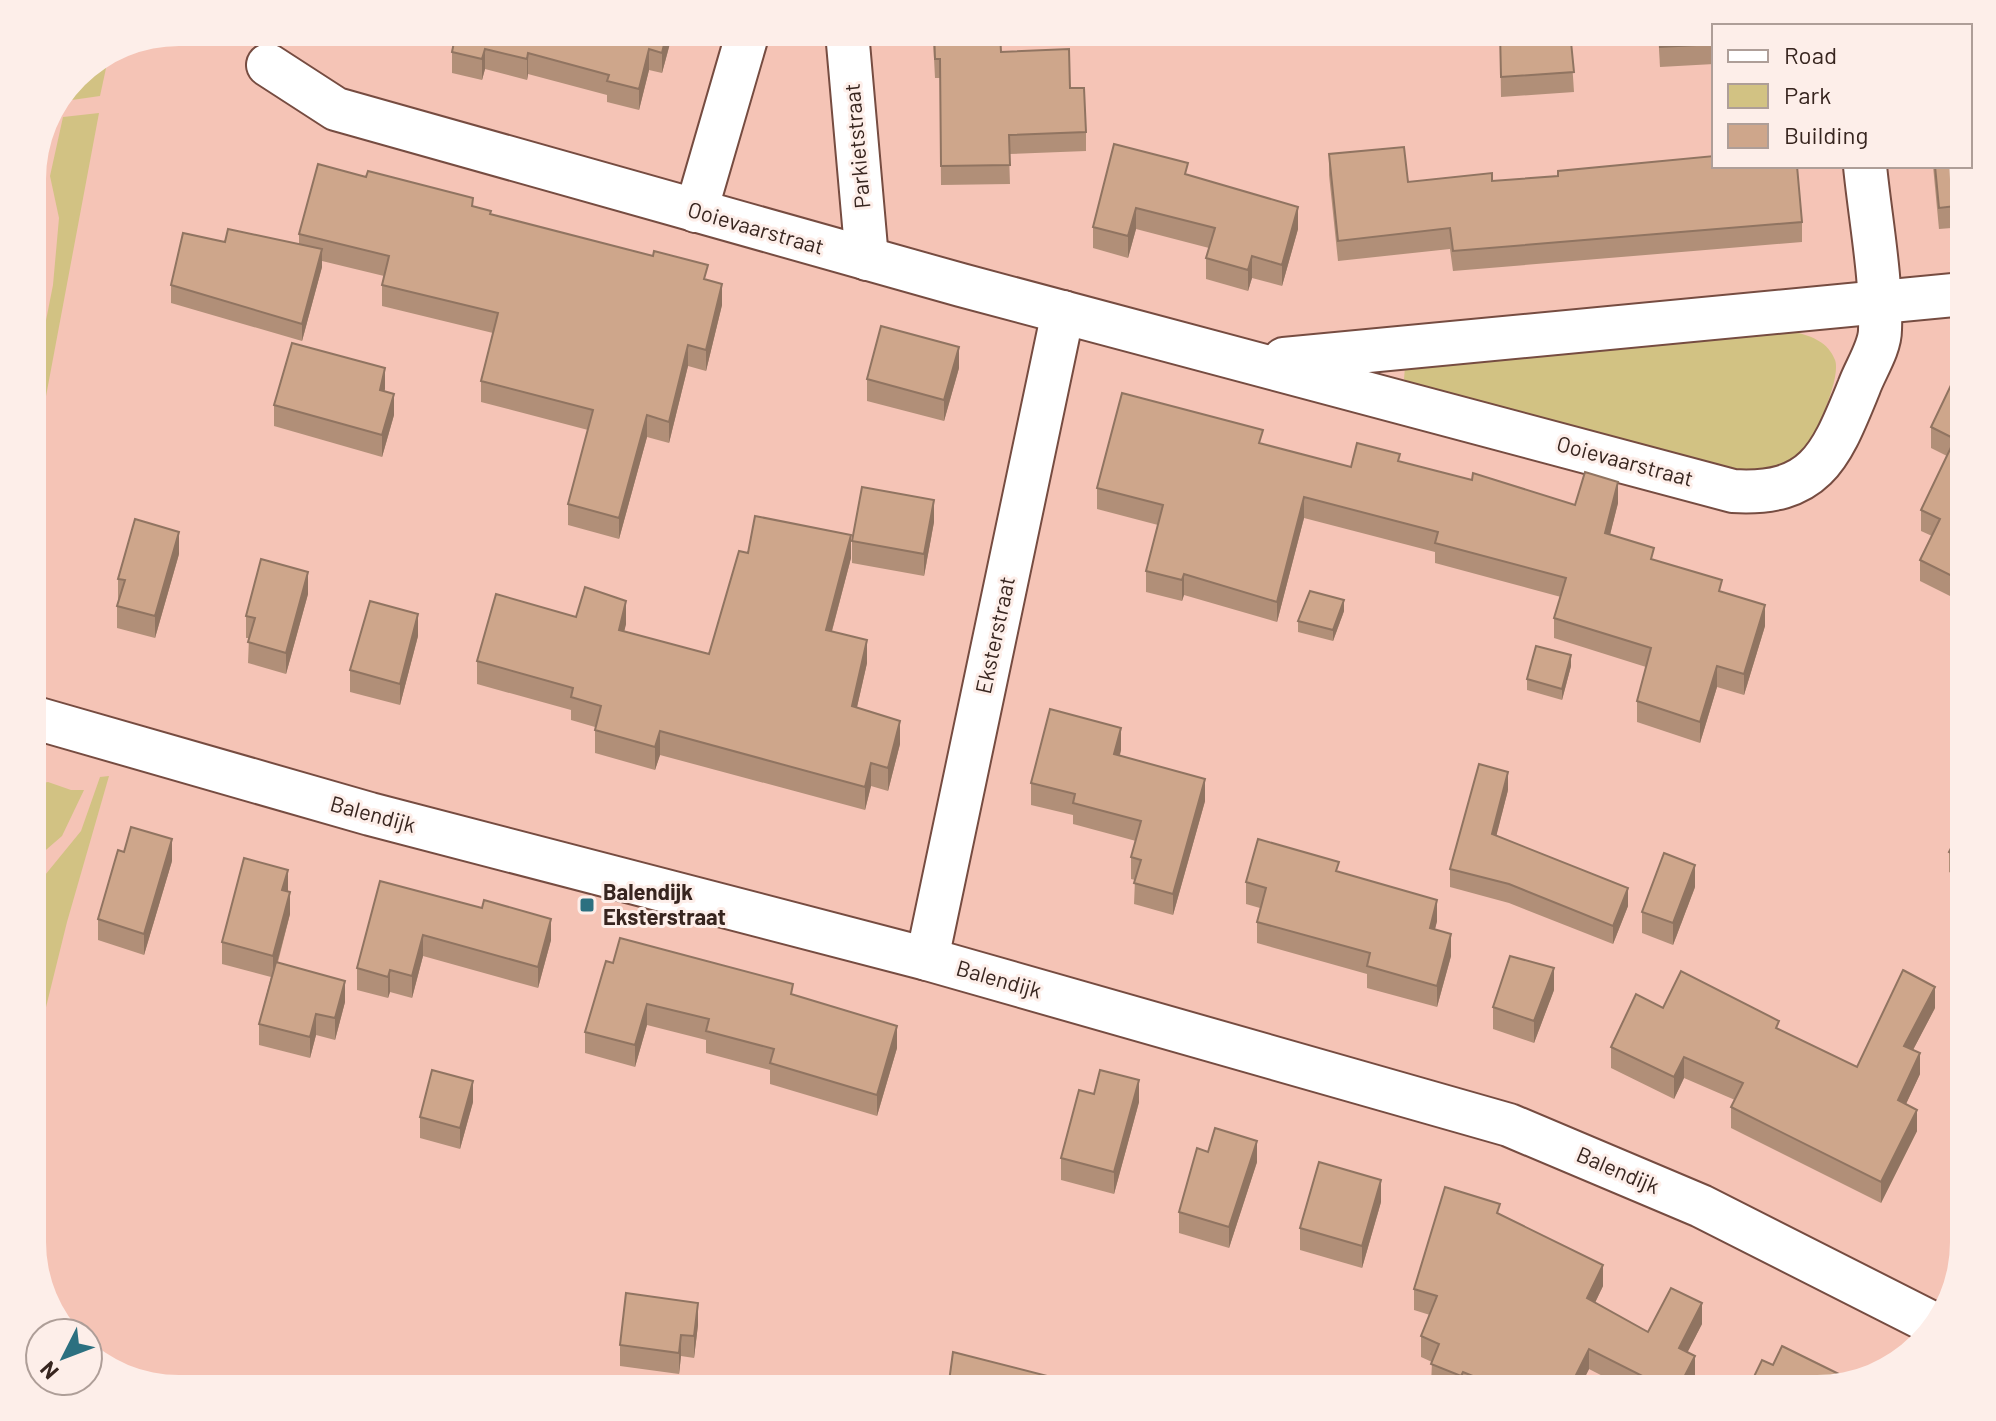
<svg xmlns="http://www.w3.org/2000/svg" width="1996" height="1421" font-family="Barlow,sans-serif">
<style>
.green{fill:#d2c283}
.lines{fill:none;stroke-linecap:round;stroke-linejoin:round}
.street-casing{stroke:#764c41;stroke-width:46}
.street{stroke:#fff;stroke-width:42}
.wall{fill:#b18f78}
.shaded-wall{fill:#907461}
.building{fill:#cea68b;stroke:#907461;stroke-width:2}
.poi-dot{fill:#2c7080;stroke:#fdeee9;stroke-width:3}
.labels{text-anchor:middle;stroke-width:6;stroke-linejoin:round;paint-order:stroke}
.street-label{font-size:22px;fill:#37251f;stroke:#fdeee9}
.poi-label{font-size:22px;font-weight:bold;fill:#37251f;stroke:#fdeee9;text-anchor:start}
</style>
<rect width="100%" height="100%" fill="#f5c4b6"/>
<g class="green">
<path d="M108,59L100,96L65,101C69,75 85,67 108,59Z"/>
<path d="M99,113L32,471V391L53,285L59,218L50,176L63,117Z"/>
<path d="M1796,332C1813,337 1828,342 1835,360C1842,378 1812,445 1798,459C1784,474 1758,475 1739,478L1415,390L1404,379L1405,367L1419,360Z"/>
<path d="M109,776L67,922L32,1064V891L81,831L100,777Z"/>
<path d="M48,782L71,790H84L62,836L32,862L38,784Z"/>
</g>
<g class="lines">
<defs>
<g id="street">
<path d="M847,32L867,259"/>
<path d="M268,65L336,109L961,285L1733,491C1817,496 1831,455 1859,387C1865,370 1880,348 1880,330C1882,280 1870,217 1865,166"/>
<path d="M696,211L748,32"/>
<path d="M1284,359L1964,294"/>
<path d="M32,717L370,814L927,959L1509,1125L1701,1206L1936,1325"/>
<path d="M927,959L1063,312"/>
</g>
</defs>
<use href="#street" class="street-casing"/>
<use href="#street" class="street"/>
</g>
<g class="wall">
<path d="M673,32L662,73L649,70L639,110L607,102V95L528,74L527,80L485,69L482,80L452,73V52Z"/>
<path d="M925,32H1000L1001,52L1070,88L1086,132V151L1009,154L1010,184L941,185L940,78H935L933,38H925Z"/>
<path d="M1500,32H1577V46H1571L1574,92L1501,97Z"/>
<path d="M1658,32H1714V64L1660,67Z"/>
<path d="M1329,154L1408,182L1492,181L1558,176L1802,222V242L1453,271L1450,249L1338,261L1329,175Z"/>
<path d="M1933,166H1961L1964,178V227L1939,229Z"/>
<path d="M1188,175L1298,229L1282,286L1252,278L1248,291L1206,279V258L1209,248L1136,229L1128,258L1093,248V227Z"/>
<path d="M473,206L491,214L708,280L722,305L706,371L688,366L669,443L647,437L619,539L568,525V504L588,430L481,402V381L493,333L382,306V285L384,276L322,261V267L302,341L171,303V285L299,244V234Z"/>
<path d="M1964,360V603L1920,581V560L1932,536L1921,531V510L1947,456L1931,448V427Z"/>
<path d="M959,368L944,421L867,401V379Z"/>
<path d="M384,391L394,415L382,457L274,426V405Z"/>
<path d="M1263,444L1351,467L1400,462L1575,505L1618,503L1610,535L1654,560L1722,592L1765,626L1744,695L1717,687L1700,743L1637,722V701L1646,667L1554,638V618L1561,597L1435,563V552L1304,518L1277,622L1184,595L1182,601L1146,592V571L1158,525L1097,509V488Z"/>
<path d="M934,522L924,576L852,563V541Z"/>
<path d="M748,553L851,558L832,631L867,663L857,707L900,744L888,791L871,786L865,810L660,755L655,770L595,753V727L571,720V710L477,684V661L576,617L626,624L624,631L709,654Z"/>
<path d="M179,554L155,638L117,628V606L119,601L118,600V579Z"/>
<path d="M308,594L286,674L248,663L249,638H246V616Z"/>
<path d="M1344,611L1333,641L1298,632V621Z"/>
<path d="M418,636L400,705L350,692V670Z"/>
<path d="M1571,666L1562,700L1527,690V679Z"/>
<path d="M1121,750L1120,755L1205,801L1173,915L1134,904L1135,880L1131,879V857L1136,841L1073,824V815L1031,805V783Z"/>
<path d="M1508,790L1496,836L1628,906L1613,944L1509,903L1450,887V869Z"/>
<path d="M1964,823V880L1949,872V852Z"/>
<path d="M172,861L144,955L98,940V919Z"/>
<path d="M1339,872L1437,921L1435,929L1451,956L1437,1007L1367,988V974L1257,943V922L1260,908L1246,904V882Z"/>
<path d="M380,881L551,940L538,988L423,956L412,998L390,992L388,998L357,990V968Z"/>
<path d="M1695,887L1673,945L1642,933V912Z"/>
<path d="M287,892L290,914L278,962L345,1002L335,1040L316,1035L310,1058L259,1045V1024L271,977L222,964V942Z"/>
<path d="M613,963L793,995L897,1048L877,1116L770,1084V1070L706,1053V1040L647,1025L635,1067L585,1053V1032Z"/>
<path d="M1554,990L1534,1043L1493,1029V1007Z"/>
<path d="M1663,1008L1779,1029L1857,1067L1935,1008L1913,1050L1920,1074L1906,1104L1917,1131L1881,1203L1731,1128V1107L1735,1100L1684,1078L1674,1099L1611,1068V1047Z"/>
<path d="M1094,1094L1139,1102L1114,1194L1061,1180V1158Z"/>
<path d="M473,1102L460,1149L420,1138V1117Z"/>
<path d="M1208,1152L1257,1162L1229,1248L1179,1233V1212Z"/>
<path d="M1964,1173V1242L1955,1238V1217L1958,1210L1956,1209V1189Z"/>
<path d="M1381,1202L1362,1268L1300,1250V1228Z"/>
<path d="M1500,1215L1603,1286L1595,1303L1648,1332L1702,1324L1687,1352L1695,1377L1689,1389H1628L1589,1369L1579,1389H1442L1431,1385L1432,1362L1421,1357V1336L1430,1315L1414,1310V1289Z"/>
<path d="M698,1325L694,1358L681,1356L679,1374L620,1366V1345Z"/>
</g>
<g class="shaded-wall">
<path d="M667,32H673L662,73V53Z"/>
<path d="M485,49V69L482,80V59Z"/>
<path d="M649,49V70L639,110V89Z"/>
<path d="M528,53V74L527,80V59Z"/>
<path d="M1298,207V229L1282,286V265Z"/>
<path d="M1136,208V229L1128,258V236Z"/>
<path d="M322,249V267L302,341V324Z"/>
<path d="M1252,256V278L1248,291V270Z"/>
<path d="M722,284V305L706,371V350Z"/>
<path d="M688,345V366L669,443V422Z"/>
<path d="M959,347V368L944,421V400Z"/>
<path d="M385,368V389L380,412V390Z"/>
<path d="M394,394V415L382,457V435Z"/>
<path d="M647,415V437L619,539V518Z"/>
<path d="M1618,482V503L1605,554V533Z"/>
<path d="M1304,497V518L1277,622V602Z"/>
<path d="M934,500V522L924,576V554Z"/>
<path d="M179,532V554L155,638V616Z"/>
<path d="M851,535V558L826,653V630Z"/>
<path d="M308,572V594L286,674V653Z"/>
<path d="M1184,574V595L1182,601V580Z"/>
<path d="M1344,600V611L1333,641V630Z"/>
<path d="M626,601V624L619,653V630Z"/>
<path d="M1765,605V626L1744,695V674Z"/>
<path d="M418,614V636L400,705V684Z"/>
<path d="M867,640V663L852,729V706Z"/>
<path d="M1571,655V666L1562,700V689Z"/>
<path d="M1717,666V687L1700,743V722Z"/>
<path d="M900,721V744L888,791V768Z"/>
<path d="M1121,728V750L1114,775V754Z"/>
<path d="M660,731V755L655,770V747Z"/>
<path d="M871,763V786L865,810V787Z"/>
<path d="M1508,772V790L1492,853V834Z"/>
<path d="M1205,779V801L1173,915V894Z"/>
<path d="M172,839V861L144,955V934Z"/>
<path d="M1695,865V887L1673,945V923Z"/>
<path d="M288,870V891L282,890Z"/>
<path d="M1628,888V906L1613,944V926Z"/>
<path d="M290,892V914L273,978V956Z"/>
<path d="M1437,900V921L1430,949V928Z"/>
<path d="M551,919V940L538,988V967Z"/>
<path d="M1451,934V956L1437,1007V986Z"/>
<path d="M423,935V956L412,998V976Z"/>
<path d="M1554,968V990L1534,1043V1021Z"/>
<path d="M390,970V992L388,998V977Z"/>
<path d="M345,981V1002L335,1040V1018Z"/>
<path d="M1935,987V1008L1904,1067V1046Z"/>
<path d="M647,1004V1025L635,1067V1045Z"/>
<path d="M316,1014V1035L310,1058V1037Z"/>
<path d="M897,1026V1048L877,1116V1095Z"/>
<path d="M1920,1053V1074L1898,1121V1100Z"/>
<path d="M1684,1057V1078L1674,1099V1077Z"/>
<path d="M1139,1080V1102L1114,1194V1172Z"/>
<path d="M473,1081V1102L460,1149V1128Z"/>
<path d="M1917,1110V1131L1881,1203V1182Z"/>
<path d="M1257,1141V1162L1229,1248V1227Z"/>
<path d="M1381,1180V1202L1362,1268V1246Z"/>
<path d="M1603,1265V1286L1587,1319V1298Z"/>
<path d="M698,1303V1325L694,1358V1336Z"/>
<path d="M1702,1303V1324L1679,1369V1348Z"/>
<path d="M681,1335V1356L679,1374V1353Z"/>
<path d="M1589,1349V1369L1579,1389H1569Z"/>
<path d="M1695,1356V1377L1689,1389H1678Z"/>
<path d="M1463,1372V1389H1461V1376Z"/>
</g>
<g class="building">
<path d="M456,32H667L662,53L649,49L639,89L607,81L609,75L528,53L527,59L485,49L482,59L452,52Z"/>
<path d="M934,32H1000L1001,52L1069,49L1070,88H1084L1086,132L1009,135L1010,165L941,166L940,59H935Z"/>
<path d="M1500,32H1570L1574,72L1501,77Z"/>
<path d="M1660,32H1714V44L1660,47Z"/>
<path d="M1114,144L1188,163L1185,174L1298,207L1282,265L1252,256L1248,270L1206,258L1215,228L1136,208L1128,236L1093,227Z"/>
<path d="M1404,147L1408,182L1492,173V181L1558,176V171L1714,156V166H1797L1802,222L1453,251L1450,228L1338,241L1329,154Z"/>
<path d="M318,164L366,177L368,171L473,198L472,206L491,211L490,214L653,256L654,251L708,265L704,279L722,284L706,350L688,345L669,422L647,415L619,518L568,504L593,410L481,381L498,313L382,285L389,256L299,234Z"/>
<path d="M1935,166H1961L1964,178V205L1939,208Z"/>
<path d="M228,229L322,249L302,324L171,285L183,233L225,242Z"/>
<path d="M881,326L959,347L944,400L867,379Z"/>
<path d="M292,343L385,368L380,390L394,394L382,435L274,405Z"/>
<path d="M1963,360H1964V582L1920,560L1940,519L1921,510L1955,439L1931,427Z"/>
<path d="M1122,393L1263,430L1259,443L1351,467L1357,443L1400,454L1398,461L1472,480L1473,473L1575,505L1585,472L1618,482L1605,533L1654,548L1651,559L1722,580L1719,591L1765,605L1744,674L1717,666L1700,722L1637,701L1651,648L1554,618L1566,578L1435,543L1438,532L1304,497L1277,602L1184,574L1182,580L1146,571L1163,505L1097,488Z"/>
<path d="M862,487L934,500L924,554L852,541Z"/>
<path d="M755,516L851,535L826,630L867,640L852,706L900,721L888,768L871,763L865,787L660,731L655,747L595,730L601,706L571,697L573,688L477,661L496,594L576,617L585,587L626,601L619,630L709,654L739,551L748,553Z"/>
<path d="M135,519L179,532L155,616L117,606L125,580L118,579Z"/>
<path d="M261,559L308,572L286,653L248,642L255,618L246,616Z"/>
<path d="M1310,591L1344,600L1333,630L1298,621Z"/>
<path d="M370,601L418,614L400,684L350,670Z"/>
<path d="M1536,646L1571,655L1562,689L1527,679Z"/>
<path d="M1050,709L1121,728L1114,754L1205,779L1173,894L1134,883L1141,860L1131,857L1141,821L1073,803L1075,794L1031,783Z"/>
<path d="M1479,764L1508,772L1492,834L1628,888L1613,926L1509,884L1450,869Z"/>
<path d="M1964,823V859L1949,852Z"/>
<path d="M131,827L172,839L144,934L98,919L118,850L124,852Z"/>
<path d="M1258,839L1339,862L1336,871L1437,900L1430,928L1451,934L1437,986L1367,966L1370,953L1257,922L1266,888L1246,882Z"/>
<path d="M1664,853L1695,865L1673,923L1642,912Z"/>
<path d="M244,858L288,870L282,890L290,892L273,956L222,942Z"/>
<path d="M380,881L482,908L484,900L551,919L538,967L423,935L412,976L390,970L388,977L357,968Z"/>
<path d="M620,938L793,984L791,994L897,1026L877,1095L770,1063L774,1049L706,1031L709,1019L647,1004L635,1045L585,1032L606,961L613,963Z"/>
<path d="M1510,956L1554,968L1534,1021L1493,1007Z"/>
<path d="M276,962L345,981L335,1018L316,1014L310,1037L259,1024Z"/>
<path d="M1903,970L1935,987L1904,1046L1920,1053L1898,1100L1917,1110L1881,1182L1731,1107L1743,1083L1684,1057L1674,1077L1611,1047L1636,994L1663,1008L1681,971L1779,1021L1776,1028L1857,1067Z"/>
<path d="M432,1070L473,1081L460,1128L420,1117Z"/>
<path d="M1100,1070L1139,1080L1114,1172L1061,1158L1079,1090L1094,1094Z"/>
<path d="M1215,1128L1257,1141L1229,1227L1179,1212L1197,1148L1208,1152Z"/>
<path d="M1319,1162L1381,1180L1362,1246L1300,1228Z"/>
<path d="M1964,1173V1193L1956,1189Z"/>
<path d="M1445,1187L1500,1204L1497,1213L1603,1265L1587,1298L1648,1332L1671,1288L1702,1303L1679,1348L1695,1356L1678,1389H1668L1589,1349L1569,1389H1505L1463,1372L1461,1376L1431,1364L1439,1344L1421,1336L1437,1296L1414,1289Z"/>
<path d="M1964,1200V1222L1955,1217Z"/>
<path d="M626,1293L698,1303L694,1336L681,1335L679,1353L620,1345Z"/>
<path d="M1782,1346L1853,1381L1817,1389H1748L1762,1360L1773,1365Z"/>
<path d="M953,1352L1098,1389H948Z"/>
</g>
<rect class="poi-dot" x="579" y="897" width="16" height="16" rx="4"/>
<g class="labels">
<g class="street-label">
<text transform="translate(857 146) rotate(-95)" y="8">Parkietstraat</text>
<text transform="translate(756 228) rotate(16)" y="8">Ooievaarstraat</text>
<text transform="translate(1625 461) rotate(15)" y="8">Ooievaarstraat</text>
<text transform="translate(995 635) rotate(-78)" y="8">Eksterstraat</text>
<text transform="translate(373 814) rotate(15)" y="8">Balendijk</text>
<text transform="translate(999 979) rotate(16)" y="8">Balendijk</text>
<text transform="translate(1618 1170) rotate(23)" y="8">Balendijk</text>
</g>
<g class="poi-label">
<text x="603" y="900">Balendijk<tspan x="603" dy="25">Eksterstraat</tspan></text>
</g>
</g>
<path d="M0 0H1996V1421H0ZM179 46H1817A133 133 0 0 1 1950 179V1242A133 133 0 0 1 1817 1375H179A133 133 0 0 1 46 1242V179A133 133 0 0 1 179 46Z" fill="#fdeee9" fill-rule="evenodd"/>
<rect x="1712" y="24" width="260" height="144" fill="#fdeee9" stroke="#ae9e98" stroke-width="2"/>
<rect x="1728" y="50" width="40" height="12" fill="#ffffff" stroke="#ae9e98" stroke-width="2"/>
<text x="1784" y="64" font-size="24" fill="#37251f">Road</text>
<rect x="1728" y="84" width="40" height="24" fill="#d2c283" stroke="#ae9e98" stroke-width="2"/>
<text x="1784" y="104" font-size="24" fill="#37251f">Park</text>
<rect x="1728" y="124" width="40" height="24" fill="#cea68b" stroke="#ae9e98" stroke-width="2"/>
<text x="1784" y="144" font-size="24" fill="#37251f">Building</text>
<g transform="translate(64 1357) rotate(228)"><circle r="38" fill="#fdeee9" stroke="#ae9e98" stroke-width="2"/>
<path d="M0-6L14 30L0 20L-14 30Z" fill="#2c7080"/>
<text y="-12" font-size="22" font-weight="bold" text-anchor="middle" fill="#37251f">N</text>
</g>
</svg>
